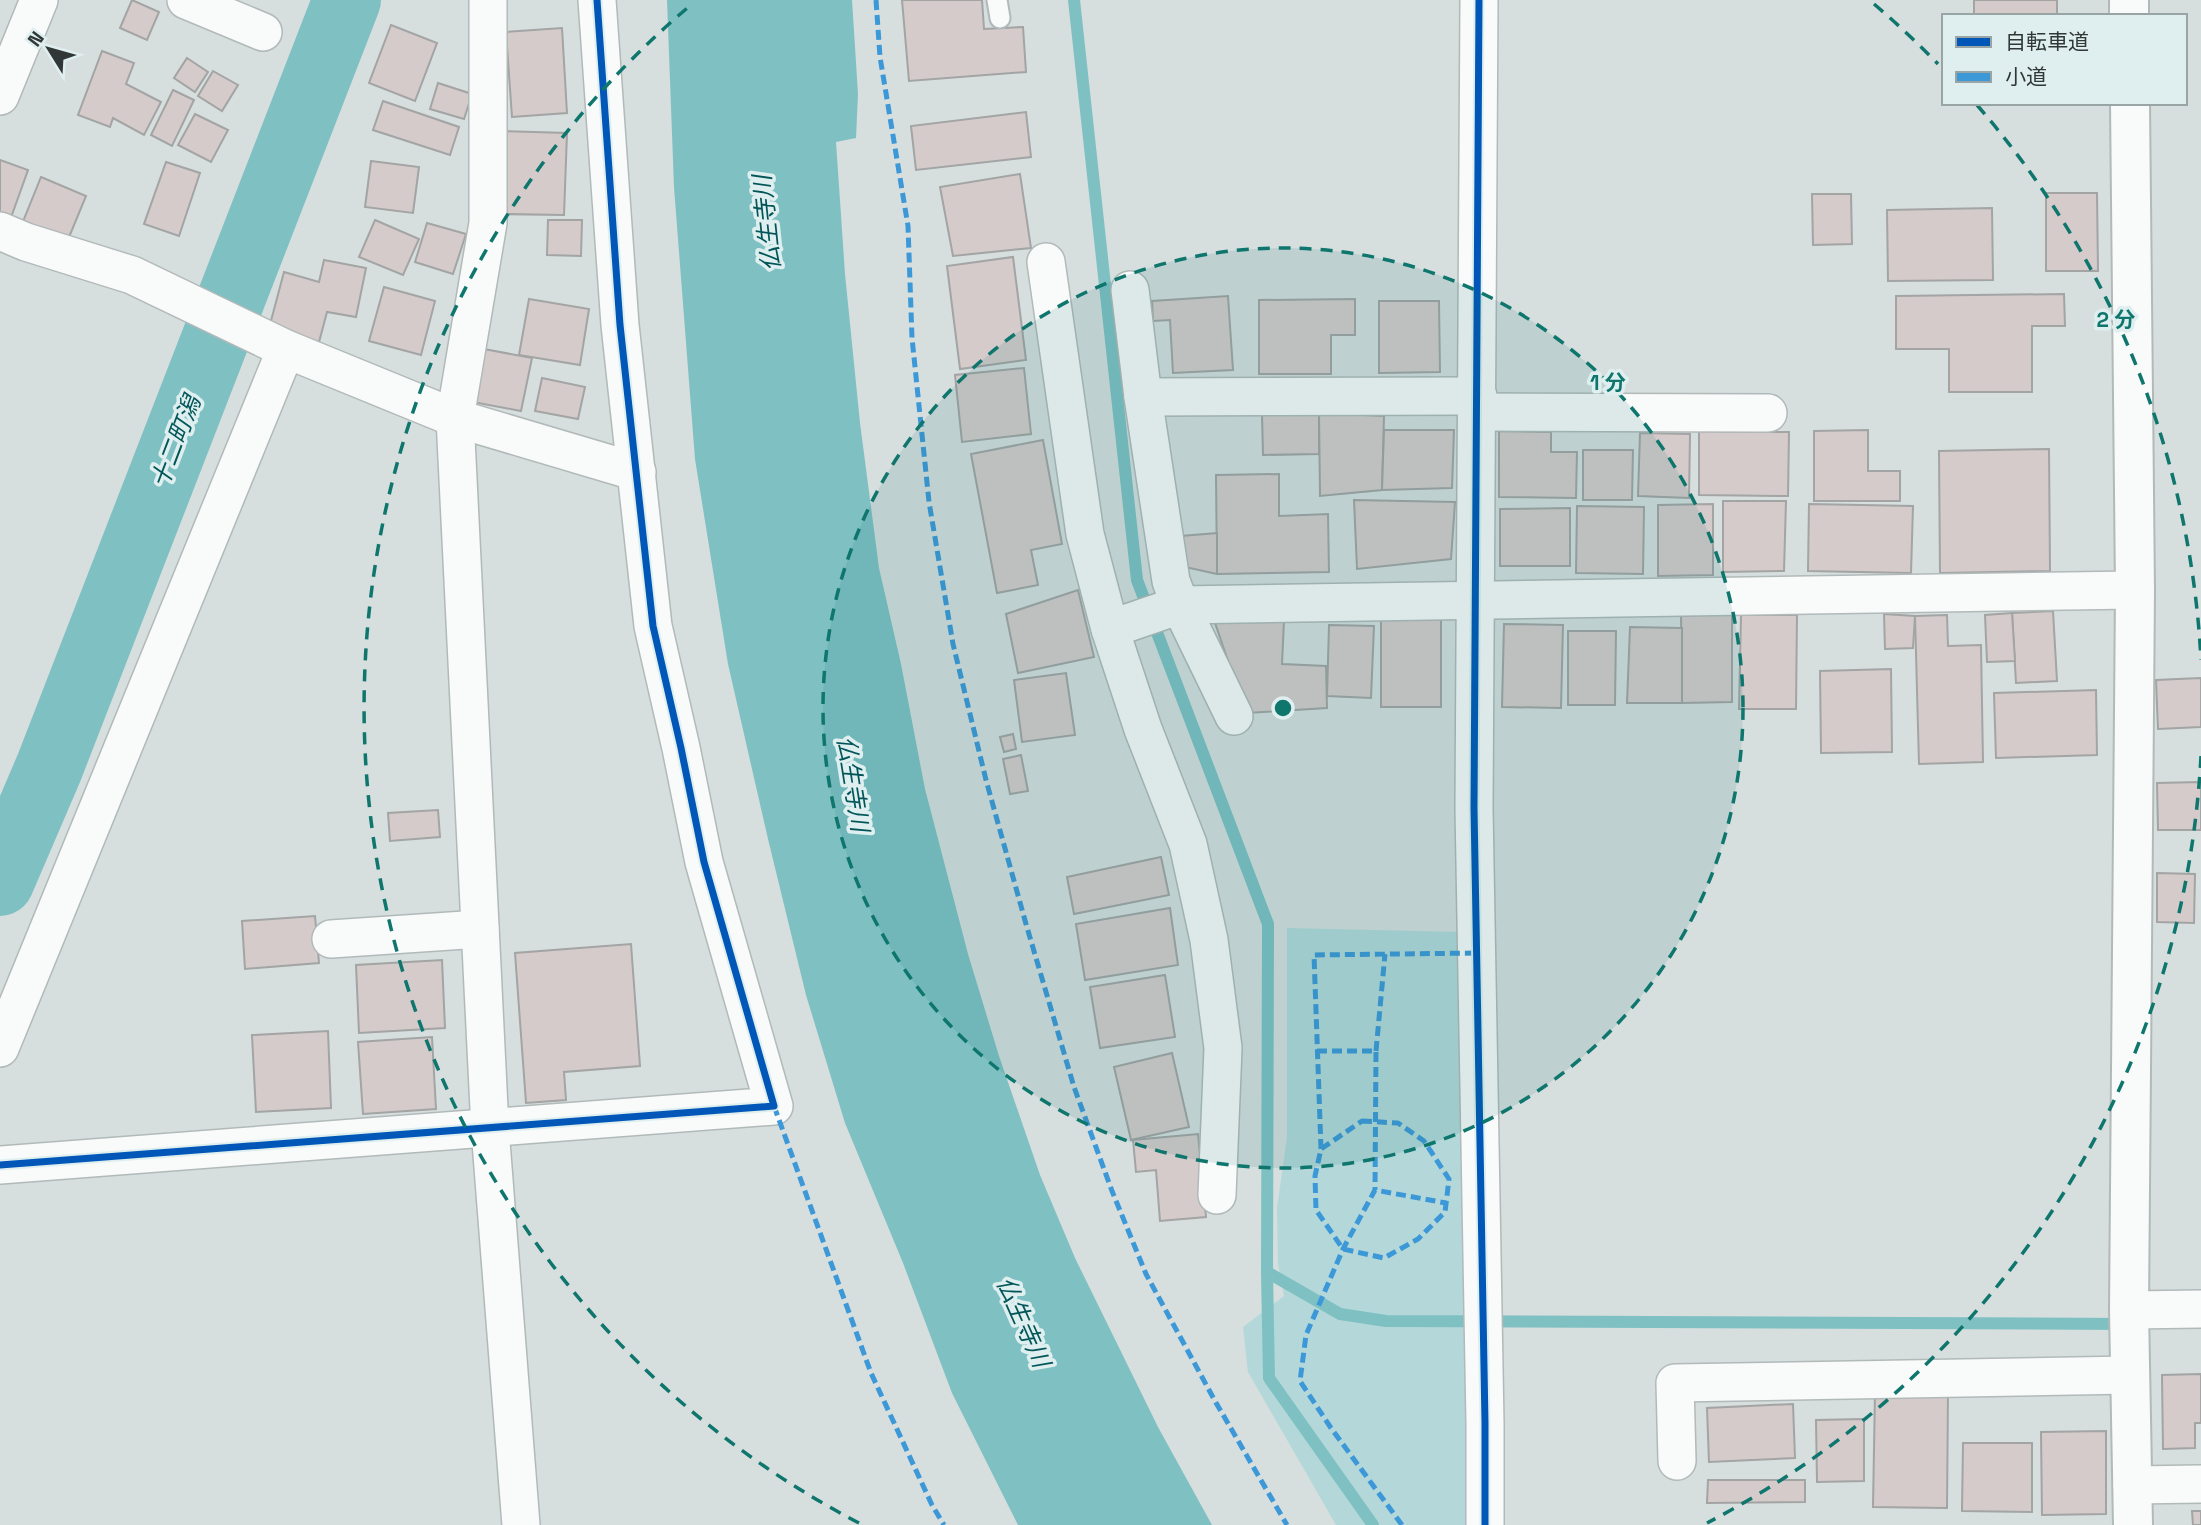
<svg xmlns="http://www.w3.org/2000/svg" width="2201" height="1525" font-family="'Space Grotesk','Noto Sans JP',sans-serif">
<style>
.green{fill:#b4d8da}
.water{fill:#7fc0c3}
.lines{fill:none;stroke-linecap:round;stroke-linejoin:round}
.stream{stroke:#7fc0c3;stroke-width:12}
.river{stroke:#7fc0c3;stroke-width:68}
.building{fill:#d6cbcb;stroke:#a3a4a4;stroke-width:2}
.service-casing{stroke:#b2b9b9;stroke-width:23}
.minor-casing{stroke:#b2b9b9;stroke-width:40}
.tertiary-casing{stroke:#b2b9b9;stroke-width:42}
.service{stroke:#f9fafa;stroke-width:19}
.minor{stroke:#f9fafa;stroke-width:37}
.tertiary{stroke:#f9fafa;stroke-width:38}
.quiet{stroke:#3d98d8;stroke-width:5;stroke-dasharray:10 5;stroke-linecap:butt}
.cycleway-casing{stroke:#dfefef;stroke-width:11}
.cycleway{stroke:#0057b8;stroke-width:7}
.ring{fill:none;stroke:#0f766e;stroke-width:3.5;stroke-dasharray:12 9}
.labels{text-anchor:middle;stroke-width:7;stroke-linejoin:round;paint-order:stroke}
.water-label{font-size:24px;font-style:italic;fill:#025659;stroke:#dfefef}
.centre{fill:#0f766e;stroke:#dfefef;stroke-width:3.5}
.ring-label{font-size:21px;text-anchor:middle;font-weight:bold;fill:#0f766e;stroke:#dfefef;stroke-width:7;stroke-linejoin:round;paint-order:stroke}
</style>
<rect width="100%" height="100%" fill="#d6dede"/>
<path class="green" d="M1287,928L1462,932L1468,1249L1466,1525H1336L1248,1372L1243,1327L1284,1296L1278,1264L1277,1208L1287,1137Z"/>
<path class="water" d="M667,0H852L858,94L856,138L836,142L845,274L860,423L879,568L901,664L925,789L968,954L999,1056L1040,1175L1075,1258L1158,1427L1212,1525H1018L952,1393L903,1263L845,1123L806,995L768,839L728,664L695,459L674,187Z"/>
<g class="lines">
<g class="stream">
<path d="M1074,0L1137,580L1268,924L1267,1272L1269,1378L1373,1525"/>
<path d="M1267,1272L1340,1314L1386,1321L2127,1324"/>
</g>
<path class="river" d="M0,882L49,768L347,0"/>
</g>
<g class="building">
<path d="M132,0L159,12L147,40L120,28Z"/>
<path d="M902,0H982L984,29L1023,27L1026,72L909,81Z"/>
<rect x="1974" y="0" width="83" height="16"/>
<path d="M391,25L437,43L415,101L369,83Z"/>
<path d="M562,28L567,113L512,117L506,32Z"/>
<path d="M102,51L134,63L126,84L161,102L144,135L113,118L110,127L78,115Z"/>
<path d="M187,58L208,72L195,92L174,78Z"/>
<path d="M213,71L238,85L222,111L198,96Z"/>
<path d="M438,83L472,94L464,119L430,109Z"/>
<path d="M173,90L194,100L172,146L151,135Z"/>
<path d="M383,101L459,127L450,155L373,130Z"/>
<path d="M1026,112L1031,157L916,170L911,126Z"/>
<path d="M195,114L228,130L211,162L178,145Z"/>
<path d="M503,131L567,133L564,215L500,214Z"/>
<path d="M0,160L28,170L9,223L0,220Z"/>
<path d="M371,161L419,167L413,213L365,207Z"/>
<path d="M166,162L200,173L179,236L144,224Z"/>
<path d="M1020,174L1031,248L953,256L940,187Z"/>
<path d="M41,177L86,196L65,247L20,229Z"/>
<path d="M2046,193H2097L2098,271H2046Z"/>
<path d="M1812,194H1851L1852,244L1813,245Z"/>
<path d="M1992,208L1993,280L1888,281L1887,210Z"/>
<path d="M375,220L419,239L403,275L359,257Z"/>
<path d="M548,220H582L581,256L547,255Z"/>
<path d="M427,223L466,234L453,274L415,262Z"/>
<path d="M1013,257L1026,360L960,369L947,266Z"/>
<path d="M324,260L366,268L356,317L327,312L318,346L268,332L284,272L319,282Z"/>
<path d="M384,287L435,301L421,355L369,341Z"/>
<path d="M2064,294L2065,326H2032V392H1949V349H1896V296Z"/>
<path d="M1228,296L1233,370L1173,373L1170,320L1153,321L1152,301Z"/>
<path d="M529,299L589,309L580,365L519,355Z"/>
<path d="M1355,299V335H1331V374H1259V300Z"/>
<path d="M1379,301H1439L1440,372L1379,373Z"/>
<path d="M484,349L532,358L521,411L473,402Z"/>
<path d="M1024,368L1031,434L962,442L955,375Z"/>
<path d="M542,378L585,387L578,419L535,411Z"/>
<path d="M1319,413V454L1263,455L1262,414Z"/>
<path d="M1319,413L1384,416L1382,490L1320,496Z"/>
<path d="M1384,430H1454L1452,488L1382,490Z"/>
<path d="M1868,430V471H1900V501H1814V431Z"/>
<path d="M1499,431L1551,432V452H1577L1576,498L1499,497Z"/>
<path d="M1699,431L1789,432L1788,496L1699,495Z"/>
<path d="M1640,433L1690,434L1689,498L1638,496Z"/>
<path d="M1043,440L1062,544L1031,550L1038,585L997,593L971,454Z"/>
<path d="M2049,449L2050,571L1940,573L1939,451Z"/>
<path d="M1583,450H1633L1632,500H1583Z"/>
<path d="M1279,474V516L1328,514L1329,572L1217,574L1216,475Z"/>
<path d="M1354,500L1455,502L1451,559L1357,569Z"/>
<path d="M1723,501H1786L1784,571L1723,572Z"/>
<path d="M1713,504V575L1658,576V505Z"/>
<path d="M1809,504L1913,506L1911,573L1808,571Z"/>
<path d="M1577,506L1644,507L1643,574L1576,573Z"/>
<path d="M1570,508V566H1500V509Z"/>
<path d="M1217,533V574L1185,567L1181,536Z"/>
<path d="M1078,590L1094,657L1018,673L1006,614Z"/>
<path d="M2053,611L2057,681L2016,683L2012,613Z"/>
<path d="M1732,613V702L1682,703L1681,614Z"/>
<path d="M2012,613L2015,661L1987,662L1985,615Z"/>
<path d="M1884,614L1915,616L1913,648L1885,649Z"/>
<path d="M1741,615H1797L1796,709H1739Z"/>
<path d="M1947,615L1948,646L1981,645L1983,762L1919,764L1915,616Z"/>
<path d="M1441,618V707H1381V619Z"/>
<path d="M1284,620L1282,664L1326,666L1327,708L1246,713L1215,623Z"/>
<path d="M1504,624L1563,625L1561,708L1502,707Z"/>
<path d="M1329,625L1374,626L1371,698L1327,696Z"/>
<path d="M1630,627L1682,628V703H1627Z"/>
<path d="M1568,631H1616L1615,705H1568Z"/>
<path d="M1891,669L1892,752L1821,753L1820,671Z"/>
<path d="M1066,673L1075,735L1022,742L1014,680Z"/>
<path d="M2201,678V727L2158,729L2156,680Z"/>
<path d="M2096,690L2097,755L1996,758L1994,693Z"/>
<path d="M1013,734L1016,749L1004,752L1000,737Z"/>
<path d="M1021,755L1028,791L1010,794L1003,759Z"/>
<path d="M2201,782V830H2158L2157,783Z"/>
<path d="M438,810L440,837L390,841L388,813Z"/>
<path d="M1161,857L1169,895L1074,914L1067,877Z"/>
<path d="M2157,873L2195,874L2194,923L2157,922Z"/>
<path d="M1170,908L1178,965L1085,980L1076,924Z"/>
<path d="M315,916L319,963L245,969L242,921Z"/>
<path d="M631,944L640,1066L564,1072L566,1100L526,1103L515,953Z"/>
<path d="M442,960L445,1028L359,1033L356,965Z"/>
<path d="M1165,975L1175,1037L1100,1048L1090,987Z"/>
<path d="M328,1031L331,1108L256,1112L252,1035Z"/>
<path d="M432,1037L436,1109L363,1114L358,1042Z"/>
<path d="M1172,1053L1189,1127L1131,1140L1114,1067Z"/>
<path d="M1198,1134L1206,1217L1160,1221L1156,1170L1136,1172L1133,1140Z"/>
<path d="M2201,1374V1423H2195V1448L2163,1449L2162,1375Z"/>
<path d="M1875,1392L1948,1393L1947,1508L1873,1507Z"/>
<path d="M1793,1404L1795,1458L1709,1462L1707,1408Z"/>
<path d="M1864,1419V1481L1817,1482L1816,1420Z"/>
<path d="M2106,1431V1514L2042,1515L2041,1432Z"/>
<path d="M1963,1443H2032V1512L1962,1511Z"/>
<path d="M1708,1480H1805V1502L1707,1503Z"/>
<path d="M2192,1511H2201V1525H2193Z"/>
</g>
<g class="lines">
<defs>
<path id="service" d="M997,0L1000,18"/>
<g id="minor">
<path d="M186,0L263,32"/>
<path d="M488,0V223L455,418L490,1129L521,1525"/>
<path d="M1479,0L1474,808L1485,1423V1525"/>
<path d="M0,96L39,0"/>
<path d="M0,231L26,242L132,275L286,349L455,418L637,472"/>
<path d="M1046,262L1085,534L1110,629L1143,729L1188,844L1209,940L1223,1048L1217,1195"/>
<path d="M1130,290L1143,397L1478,396"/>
<path d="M1143,397L1171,581L1180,605L2135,590"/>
<path d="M1478,412L1768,413"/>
<path d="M1110,629L1180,605L1234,716"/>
<path d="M331,939L480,929"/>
<path d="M0,1048L286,349"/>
<path d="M0,1165L774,1106L704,862L681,748L653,626L620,325L597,0"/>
<path d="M2129,1310L2201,1309"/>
<path d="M1677,1461L1675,1383L2130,1375"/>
<path d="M2132,1485L2201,1484"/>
</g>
<g id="tertiary">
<path d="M2129,0V16"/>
<path d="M2130,103L2135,590L2129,1310L2133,1525"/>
</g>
</defs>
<use href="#service" class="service-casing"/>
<use href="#minor" class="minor-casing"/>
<use href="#tertiary" class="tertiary-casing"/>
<use href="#service" class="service"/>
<use href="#minor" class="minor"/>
<use href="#tertiary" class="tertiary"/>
<g class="quiet">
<path d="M876,0L880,57L908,226L912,338L929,502L953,644L986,780L1026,924L1074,1087L1112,1191L1146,1274L1215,1401L1287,1525"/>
<path d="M1317,1051H1376L1375,1190"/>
<path d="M1376,1051L1385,954"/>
<path d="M774,1106L871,1373L932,1505L944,1525"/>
<path d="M1362,1121L1398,1123L1424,1141L1449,1179L1445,1212L1418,1239L1384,1258L1343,1249L1316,1210L1315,1176L1321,1149Z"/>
<path d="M1321,1149L1314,955L1476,953"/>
<path d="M1402,1525L1331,1428L1300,1381L1306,1335L1343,1249L1375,1190L1446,1203"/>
</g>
<defs>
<g id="cycleway">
<path d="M1479,0L1474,808L1485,1423V1525"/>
<path d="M0,1165L774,1106L704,862L681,748L653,626L620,325L597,0"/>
</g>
</defs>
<use href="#cycleway" class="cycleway-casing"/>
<use href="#cycleway" class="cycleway"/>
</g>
<circle cx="1283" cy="708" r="460" fill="#0f766e" fill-opacity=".12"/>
<g class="ring">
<circle cx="1283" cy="708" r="460"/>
<path d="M2201 756A919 919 0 0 1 1707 1523M859 1523A919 919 0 0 1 692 4M1874 4A919 919 0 0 1 1938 64M1977 105A919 919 0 0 1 2201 660"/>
</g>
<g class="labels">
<g class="water-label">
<text transform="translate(767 223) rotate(-96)" y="8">仏生寺川</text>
<text transform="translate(176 442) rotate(-69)" y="8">十二町潟</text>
<text transform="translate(853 784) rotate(81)" y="8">仏生寺川</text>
<text transform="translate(1023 1322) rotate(66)" y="8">仏生寺川</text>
</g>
</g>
<circle cx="1283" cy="708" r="10" class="centre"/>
<g class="ring-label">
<text x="2116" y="327">2 分</text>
<text x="1608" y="390">1 分</text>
</g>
<rect x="1942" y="14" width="245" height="91" fill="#dfefef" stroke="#99a5a5" stroke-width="2"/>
<rect x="1956" y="37" width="35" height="10" fill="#0057b8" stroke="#99a5a5" stroke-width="2"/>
<text x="2005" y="49" font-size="21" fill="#313737">自転車道</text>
<rect x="1956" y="72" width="35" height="10" fill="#3d98d8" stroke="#99a5a5" stroke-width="2"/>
<text x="2005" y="84" font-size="21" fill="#313737">小道</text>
<g transform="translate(49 49) rotate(307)" stroke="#dfefef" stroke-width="5" paint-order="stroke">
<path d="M0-5L12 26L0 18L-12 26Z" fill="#313737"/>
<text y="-10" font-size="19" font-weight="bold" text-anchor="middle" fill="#313737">N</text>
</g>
</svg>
